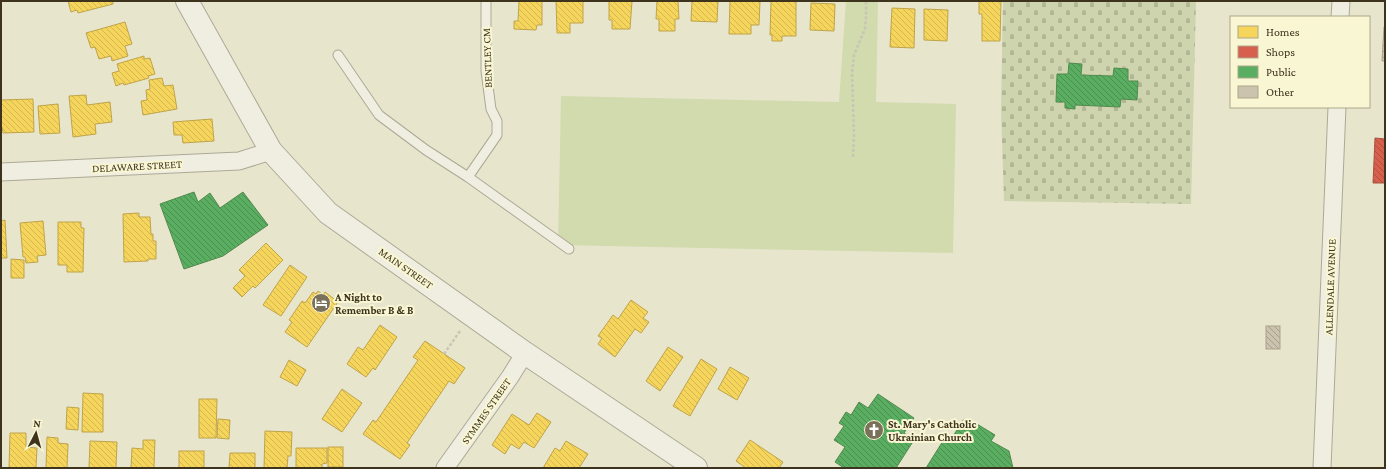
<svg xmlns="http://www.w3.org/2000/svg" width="1386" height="469" font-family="'Crimson Pro',serif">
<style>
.green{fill:#d1dbae}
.cemetery{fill:url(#cemetery-stones)}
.homes{fill:url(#homes-back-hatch);stroke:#bfa449}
.shops{fill:url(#shops-back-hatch);stroke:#a8523f}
.public{fill:url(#public-back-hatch);stroke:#52894d}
.building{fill:url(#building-back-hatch);stroke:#a9a18c}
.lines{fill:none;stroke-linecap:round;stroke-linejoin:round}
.service-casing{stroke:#ada996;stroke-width:11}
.minor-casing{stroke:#ada996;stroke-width:19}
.tertiary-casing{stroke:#ada996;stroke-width:24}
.path{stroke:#c8c5b6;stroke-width:2.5;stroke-dasharray:3 2;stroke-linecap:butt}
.service{stroke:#efeee0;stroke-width:9}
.minor{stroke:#efeee0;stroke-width:17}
.tertiary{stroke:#efeee0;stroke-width:22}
.labels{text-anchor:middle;stroke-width:4;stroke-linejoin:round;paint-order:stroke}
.street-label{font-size:11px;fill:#3e331d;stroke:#f9f6d3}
.poi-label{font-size:11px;font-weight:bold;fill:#3e331d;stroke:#f9f6d3;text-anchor:start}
</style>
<defs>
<pattern id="cemetery-stones" width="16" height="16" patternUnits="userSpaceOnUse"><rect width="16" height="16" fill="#cdd4ae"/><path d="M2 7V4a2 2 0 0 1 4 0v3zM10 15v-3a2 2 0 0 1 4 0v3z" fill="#b1b695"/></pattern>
<pattern id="homes-back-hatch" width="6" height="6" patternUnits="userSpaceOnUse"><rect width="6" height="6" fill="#f6d55c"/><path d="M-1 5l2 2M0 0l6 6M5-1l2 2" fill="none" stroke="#d4b750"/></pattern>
<pattern id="shops-back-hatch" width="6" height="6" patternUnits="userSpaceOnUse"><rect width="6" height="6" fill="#d6604d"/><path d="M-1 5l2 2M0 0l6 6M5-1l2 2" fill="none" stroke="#af503f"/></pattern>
<pattern id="public-back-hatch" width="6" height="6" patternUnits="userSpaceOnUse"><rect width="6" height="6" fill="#5aae61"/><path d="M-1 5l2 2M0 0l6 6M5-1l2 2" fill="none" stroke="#4c8e4f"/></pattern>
<pattern id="building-back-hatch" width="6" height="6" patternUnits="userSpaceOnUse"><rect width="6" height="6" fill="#ccc3ae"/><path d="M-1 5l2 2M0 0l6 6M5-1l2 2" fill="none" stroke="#a79f8d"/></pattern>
</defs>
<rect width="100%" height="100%" fill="#e8e5cd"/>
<path class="green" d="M846,1H878L876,102L956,104L953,253L558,245L561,96L839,102Z"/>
<path class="cemetery" d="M1003,1H1196L1191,204L1004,201L1001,110Z"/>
<g class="homes">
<path d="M68,1H113V4L78,13L77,10L71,12Z"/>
<path d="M519,1H542V25H537L536,30L514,29V21H518Z"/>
<path d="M556,1H583V23H570V33H557Z"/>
<path d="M609,1H632L630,29H612V20H609Z"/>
<path d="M657,1H678L679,19H675V31H659V19H656Z"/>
<path d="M692,1H718L717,22L691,21Z"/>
<path d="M730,1H760L759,25H751V34H729Z"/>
<path d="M771,1H796V36H782V41H772V35H770Z"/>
<path d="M979,1H1001L1000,41H982V14H979Z"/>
<path d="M811,3L835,4L834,31L810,30Z"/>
<path d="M892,8L915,9L914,48L890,47Z"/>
<path d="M924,9L948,10L947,41L924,40Z"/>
<path d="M125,22L132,44L125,46L128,56L112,61L111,56L99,59L95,47L91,48L86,33Z"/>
<path d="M144,56V59L150,58L155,74L148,76L149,78L124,85L123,83L116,86L112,73L119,71L117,64Z"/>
<path d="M162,78L164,86L173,85L177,109L143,115L141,101L147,100L146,90L150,89L149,80Z"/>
<path d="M86,95L87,105L110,102L112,122L95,124L96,134L73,137L69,96Z"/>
<path d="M33,99L34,132L3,133L2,127H1V100Z"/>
<path d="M58,104L60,133L40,134L38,106Z"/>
<path d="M212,119L214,141L183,143L182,135H174L173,122Z"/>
<path d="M139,213V217H150L151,234H153V241H156V259H148V261L124,262L123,214Z"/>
<path d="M5,220L7,258H1V221Z"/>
<path d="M43,221L46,255L37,256L38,262L26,263L25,257H23L20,223Z"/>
<path d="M58,222H81V228H84L83,272H67V265H58Z"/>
<path d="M266,243L283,260L255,288L253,286L242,297L233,288L245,276L239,270Z"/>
<path d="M11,259L24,260V278H11Z"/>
<path d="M290,265L307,277L281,316L263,305Z"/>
<path d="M318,291L323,295L325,292L338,302L307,347L285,332L292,322L289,320L302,301L305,303L313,292L316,294Z"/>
<path d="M631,300L648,312L643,318L649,322L641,333L635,329L615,357L598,344L602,338L598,336L613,315L618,319Z"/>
<path d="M380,325L397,337L375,370L373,368L366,377L347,364L358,347L363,350Z"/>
<path d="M425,341L465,368L454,384L449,381L407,443L410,445L400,459L363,434L373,420L376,422L418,360L413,357Z"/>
<path d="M668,347L683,357L660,391L646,381Z"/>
<path d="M701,359L717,369L690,416L673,406Z"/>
<path d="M289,360L306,370L297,386L280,377Z"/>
<path d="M730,367L749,378L737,400L718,389Z"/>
<path d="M342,389L362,403L342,432L322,419Z"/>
<path d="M83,393L103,394V432H82Z"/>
<path d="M199,399H217L216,438H199Z"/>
<path d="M67,407L79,408L78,430L66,429Z"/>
<path d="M537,413L551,422L534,448L524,442L519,449L511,444L505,454L492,445L512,414L529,425Z"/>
<path d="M218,419L230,420L229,439L217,438Z"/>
<path d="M265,431L292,432L291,456H288L287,468H264Z"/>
<path d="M10,433H26V447L37,448L36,468H9Z"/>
<path d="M47,437L58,438V443L68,444L67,468H46Z"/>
<path d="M143,440H155L154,468H131L132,448L143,449Z"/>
<path d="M750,440L783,462L779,468H746L736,461Z"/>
<path d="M90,441L117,442L116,468H89Z"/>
<path d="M566,441L588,454L579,468H543L555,448L560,451Z"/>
<rect x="328" y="447" width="15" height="20"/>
<path d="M296,448H327V463L322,464V468H296Z"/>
<rect x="179" y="451" width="25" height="17"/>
<path d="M230,453H255V468H229Z"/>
</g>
<path class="shops" d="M1375,138L1385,139V183H1373Z"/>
<g class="public">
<path d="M1069,63L1082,64L1081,75L1113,76L1114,68L1128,69V81H1138L1137,100L1121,99L1120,107L1075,105V109L1065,108V102H1056L1057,74H1068Z"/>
<path d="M194,192L198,202L210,193L220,208L243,192L268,225L223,256L184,269L160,204Z"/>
<path d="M878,394L914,418L904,433L914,440L896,468H844L835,462L845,447L834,440L844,426L839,423L846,412L851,415L859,402L868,408Z"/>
<path d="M964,419L975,426L977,424L995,435L991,441L1009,451L1013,468H926L943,441L948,444Z"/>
</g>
<g class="building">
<path d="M1384,27H1385V61H1382Z"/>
<rect x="1266" y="326" width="14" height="23"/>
</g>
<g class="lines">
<defs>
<g id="service">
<path d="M338,55L379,115L426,150L468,177L569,249"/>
<path d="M468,177L497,135V121L491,109L486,71V1"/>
</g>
<g id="minor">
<path d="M1340,17L1341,1"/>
<path d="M1,172L239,161L271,151"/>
<path d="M445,468L510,377L525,353"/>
<path d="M1322,468L1337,107"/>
</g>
<path id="tertiary" d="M187,1L271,151L328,213L525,353L696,468"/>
</defs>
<use href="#service" class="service-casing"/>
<use href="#minor" class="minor-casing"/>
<use href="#tertiary" class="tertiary-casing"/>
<g class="path">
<path d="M853,157L854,136L852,73L854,55L865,29L866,17V1"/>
<path d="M444,354L460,331"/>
</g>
<use href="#service" class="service"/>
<use href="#minor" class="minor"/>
<use href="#tertiary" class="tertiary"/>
</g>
<defs>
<symbol id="hotel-disc" viewBox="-11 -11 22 22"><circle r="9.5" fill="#7a715b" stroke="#f9f6d3"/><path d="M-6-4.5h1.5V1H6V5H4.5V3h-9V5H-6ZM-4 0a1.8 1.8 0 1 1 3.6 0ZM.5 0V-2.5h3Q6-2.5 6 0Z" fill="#fff"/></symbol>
<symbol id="church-disc" viewBox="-11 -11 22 22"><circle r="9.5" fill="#7a715b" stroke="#f9f6d3"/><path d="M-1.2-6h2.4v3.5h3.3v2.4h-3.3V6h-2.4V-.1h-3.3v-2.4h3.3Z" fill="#fff"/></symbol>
</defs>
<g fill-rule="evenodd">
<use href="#hotel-disc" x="310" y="292" width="22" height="22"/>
<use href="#church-disc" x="863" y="419" width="22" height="22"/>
</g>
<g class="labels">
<g class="street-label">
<text transform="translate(487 58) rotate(-92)" y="4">BENTLEY CM</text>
<text transform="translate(137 166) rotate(-3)" y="4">DELAWARE STREET</text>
<text transform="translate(406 268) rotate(35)" y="4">MAIN STREET</text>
<text transform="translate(1330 287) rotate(-88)" y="4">ALLENDALE AVENUE</text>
<text transform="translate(486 411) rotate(-55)" y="4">SYMMES STREET</text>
</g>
<g class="poi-label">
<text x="335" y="301">A Night to<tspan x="335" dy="13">Remember B &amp; B</tspan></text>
<text x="888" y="428">St. Mary's Catholic<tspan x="888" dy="13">Ukrainian Church</tspan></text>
</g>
</g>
<rect width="1386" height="469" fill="none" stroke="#3e331d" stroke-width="4"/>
<rect x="1230" y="16" width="140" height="92" fill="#f9f6d3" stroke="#aea88a"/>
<rect x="1238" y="26" width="20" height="12" fill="#f6d55c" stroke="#aea88a"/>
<text x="1266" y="36" font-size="12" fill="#3e331d">Homes</text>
<rect x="1238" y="46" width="20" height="12" fill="#d6604d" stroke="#aea88a"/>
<text x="1266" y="56" font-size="12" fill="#3e331d">Shops</text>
<rect x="1238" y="66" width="20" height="12" fill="#5aae61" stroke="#aea88a"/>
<text x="1266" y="76" font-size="12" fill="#3e331d">Public</text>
<rect x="1238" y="86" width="20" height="12" fill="#ccc3ae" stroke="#aea88a"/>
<text x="1266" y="96" font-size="12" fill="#3e331d">Other</text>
<g transform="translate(36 433) rotate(6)" stroke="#f9f6d3" stroke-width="3" paint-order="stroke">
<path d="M0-3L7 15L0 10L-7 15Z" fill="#3e331d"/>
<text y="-6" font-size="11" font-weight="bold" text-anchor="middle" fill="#3e331d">N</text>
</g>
</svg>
